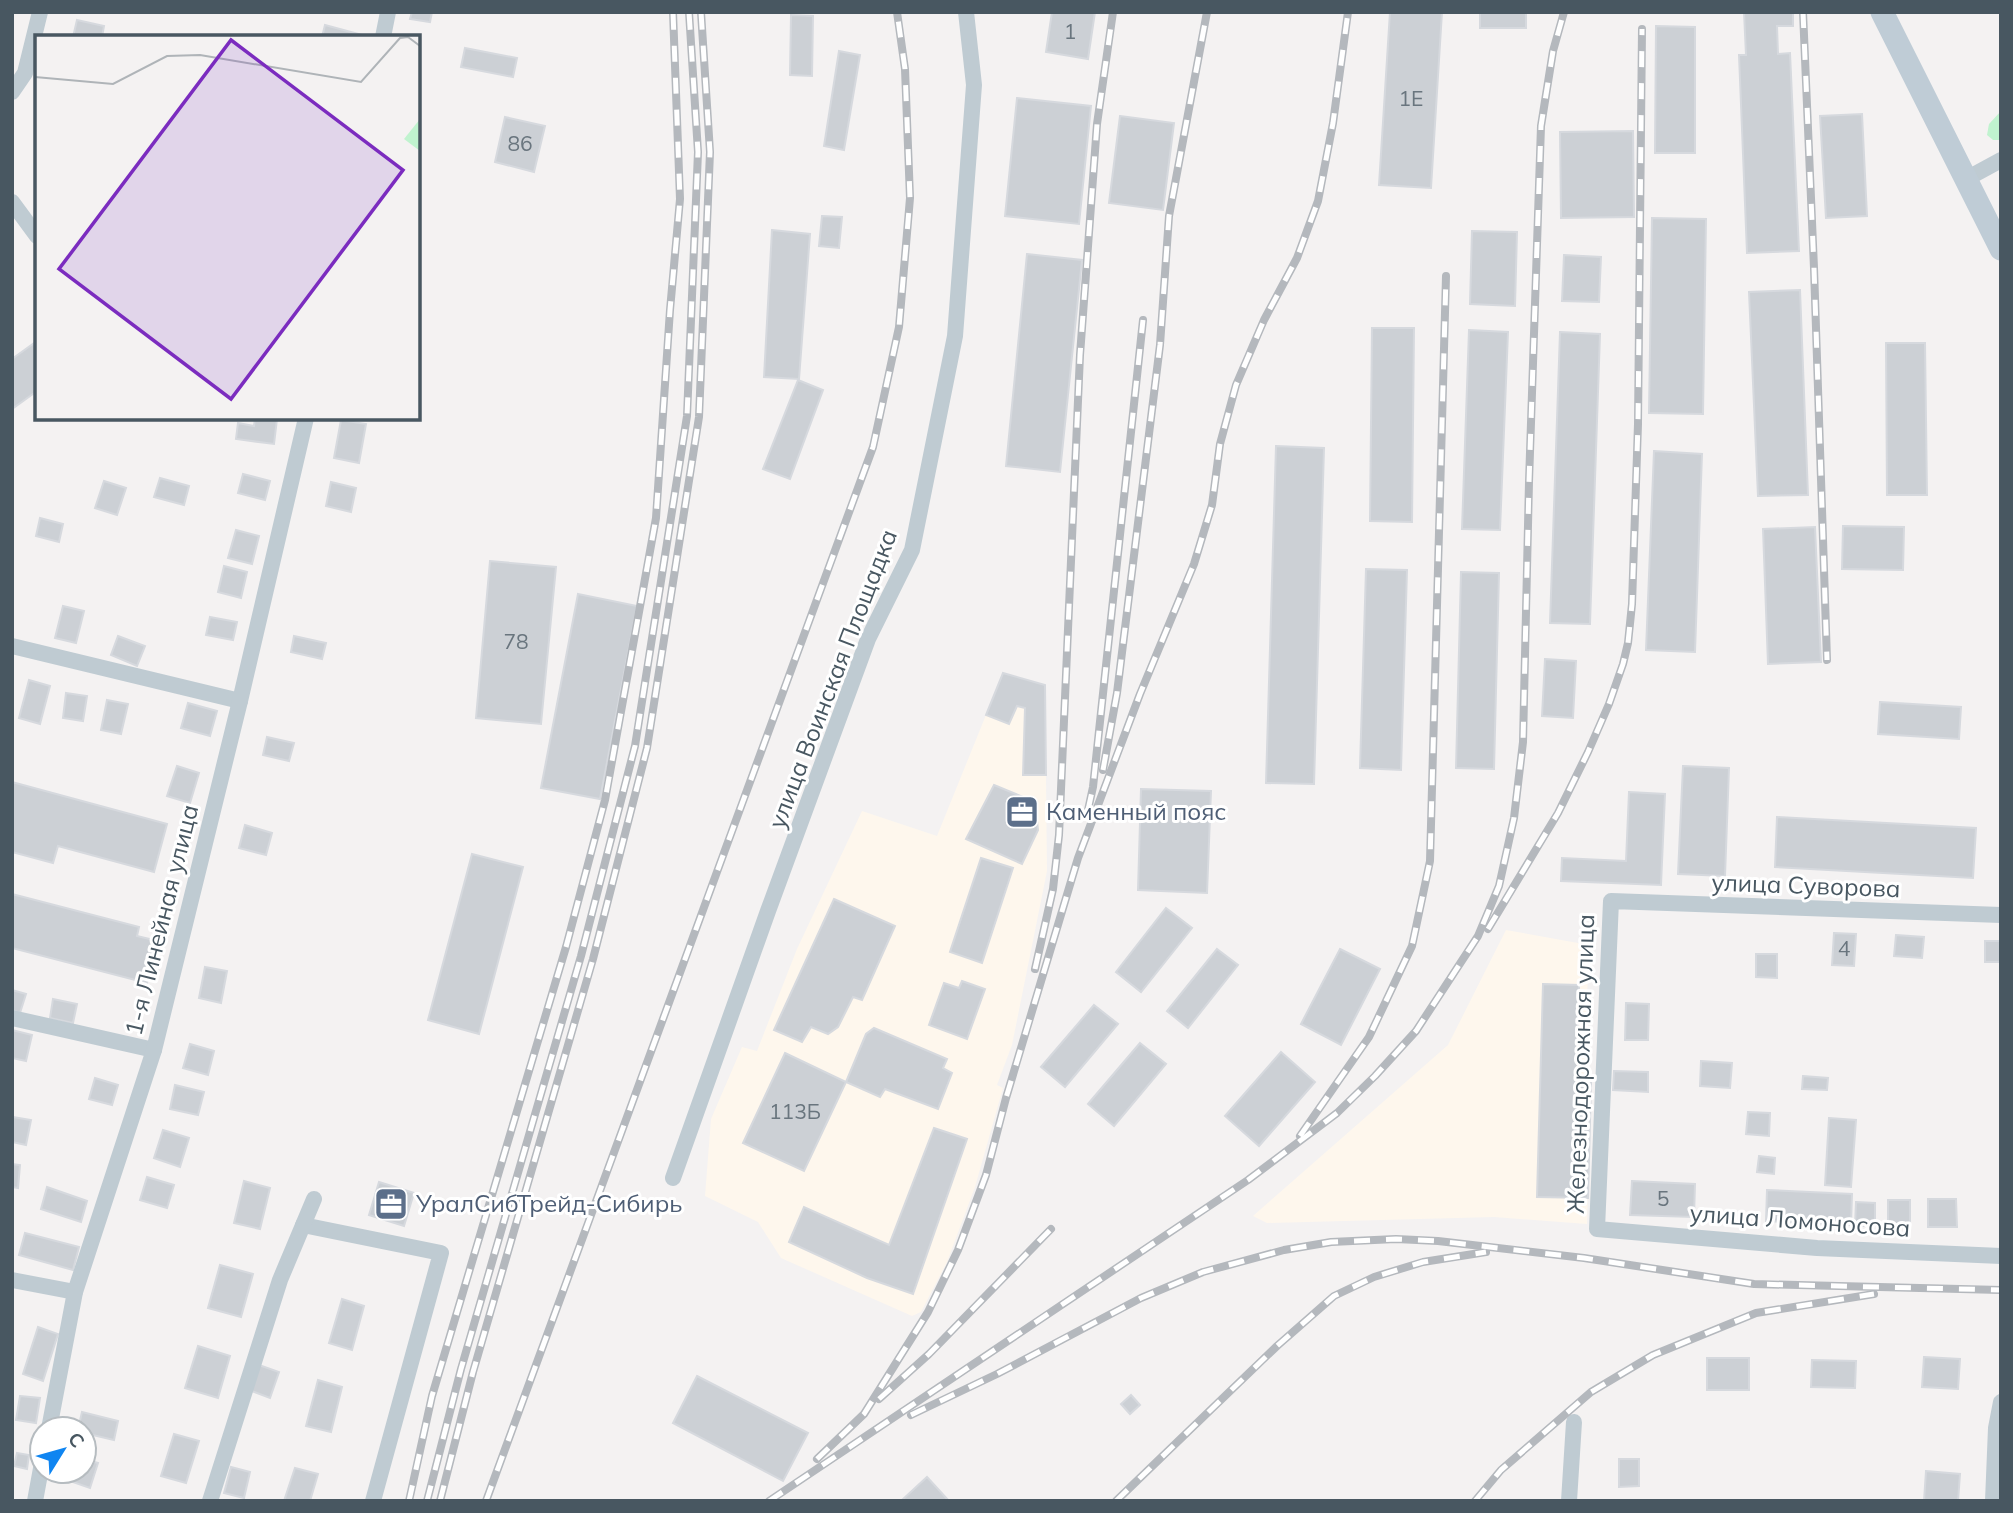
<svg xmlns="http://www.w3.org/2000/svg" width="2013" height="1513" font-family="Mulish,sans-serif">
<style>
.commercial{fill:#fef7ed}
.green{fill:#c0f3cf}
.building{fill:#ccd0d5;stroke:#d6d9de;stroke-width:2}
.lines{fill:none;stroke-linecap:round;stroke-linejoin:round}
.minor{stroke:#bfcbd2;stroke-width:16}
.secondary{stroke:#bfccd6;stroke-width:23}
.rail-casing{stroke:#b4b8bd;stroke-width:8}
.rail{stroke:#fff;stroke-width:5;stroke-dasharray:16;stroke-linecap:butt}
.labels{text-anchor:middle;stroke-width:6;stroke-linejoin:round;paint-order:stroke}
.number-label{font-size:21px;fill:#69757e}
.street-label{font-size:24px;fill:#485761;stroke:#fff}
.service-label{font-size:24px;fill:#4e5e75;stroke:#fff;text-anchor:start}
.inset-road{fill:none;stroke:#afb4b8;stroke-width:2}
.view{fill:#7b2cbf;fill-opacity:0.15;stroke:#7b2cbf;stroke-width:3.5}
.inset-edge{fill:none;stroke:#485761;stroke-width:3.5}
</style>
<rect width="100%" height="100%" fill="#f4f2f2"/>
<g class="commercial">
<path d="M1003,673L1045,685L1047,871L1012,1045L997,1085L1003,1088L975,1187L947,1262L921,1312L912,1316L781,1258L758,1222L705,1196L711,1119L742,1047L757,1051L797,949L862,811L937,836Z"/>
<path d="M1506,930L1589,945L1584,1082L1591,1083L1587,1224L1494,1217L1267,1223L1253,1216L1448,1045Z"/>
</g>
<path class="green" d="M2001,111V140H1993L1987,135L1989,124Z"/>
<g class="building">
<path d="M412,12H432L430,22L410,19Z"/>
<path d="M1052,12H1095L1088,59L1046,52Z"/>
<path d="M1390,12H1442L1431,188L1379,185Z"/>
<rect x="1480" y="12" width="46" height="16"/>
<path d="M1744,12H1793V26H1777L1778,54L1790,53L1799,251L1747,253L1739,55H1746Z"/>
<path d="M791,15L813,16L812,76L790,75Z"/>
<path d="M77,20L104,26L102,37H73Z"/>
<path d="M325,25L366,36V37H322Z"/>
<path d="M1656,26L1695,27V153H1655Z"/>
<path d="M465,48L517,58L513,77L461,67Z"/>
<path d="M839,51L860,55L844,150L824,146Z"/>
<path d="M1017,98L1091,106L1079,224L1005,216Z"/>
<path d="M1862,114L1867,216L1826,218L1820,116Z"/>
<path d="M1120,116L1174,123L1163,210L1109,203Z"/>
<path d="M505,117L545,126L534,172L495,162Z"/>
<path d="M1633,131L1634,217L1561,218L1560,132Z"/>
<path d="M822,216L842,217L839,248L819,246Z"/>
<path d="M1652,218L1706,219L1703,414L1649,413Z"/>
<path d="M772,230L810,234L799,379L764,377Z"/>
<path d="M1472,231L1517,232L1515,306L1470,304Z"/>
<path d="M1027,254L1082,260L1060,472L1006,466Z"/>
<path d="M1564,255L1601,257L1599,302L1562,301Z"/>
<path d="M1800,290L1808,495L1758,496L1749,292Z"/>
<path d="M1372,328H1414L1412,522L1370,521Z"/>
<path d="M1469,330L1508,332L1500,530L1462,529Z"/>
<path d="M1560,332L1600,334L1590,624L1550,623Z"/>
<path d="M37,341V391L12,409V359Z"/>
<path d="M1886,343H1925L1927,495H1887Z"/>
<path d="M798,380L823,390L790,479L763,469Z"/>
<path d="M255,418L277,419L274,444L236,439L238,423L254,426Z"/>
<path d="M341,420L366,424L359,463L334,458Z"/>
<path d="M1276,446L1324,448L1314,784L1266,783Z"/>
<path d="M1654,451L1702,454L1695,652L1646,650Z"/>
<path d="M243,474L270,481L265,500L238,493Z"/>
<path d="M160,478L189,486L184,505L154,497Z"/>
<path d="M104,481L126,488L117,515L95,508Z"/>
<path d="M331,482L356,488L351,512L326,506Z"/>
<path d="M40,518L63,524L59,542L36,536Z"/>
<path d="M1843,526L1904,527L1903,570L1842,569Z"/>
<path d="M1815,527L1821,662L1768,664L1763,529Z"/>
<path d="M236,530L259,536L252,564L228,558Z"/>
<path d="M490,561L556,567L541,724L476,718Z"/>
<path d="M224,566L247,572L241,598L218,592Z"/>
<path d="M1366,569L1407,570L1401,770L1360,768Z"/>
<path d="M1461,572L1499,573L1494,769L1456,768Z"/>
<path d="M578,594L637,606L600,799L541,788Z"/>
<path d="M63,606L84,611L76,643L55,638Z"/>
<path d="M210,617L237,622L233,640L206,635Z"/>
<path d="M118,636L145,646L137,666L111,655Z"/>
<path d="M294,636L326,643L322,659L291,652Z"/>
<path d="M1545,659L1576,661L1573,718L1542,716Z"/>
<path d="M1003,673L1045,685L1046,775H1023L1025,708L1017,706L1009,724L986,715Z"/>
<path d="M29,680L50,686L40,724L19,718Z"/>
<path d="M66,693L87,696L83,721L63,718Z"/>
<path d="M107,700L128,704L121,734L101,730Z"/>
<path d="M1880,702L1961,707L1959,739L1878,734Z"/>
<path d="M188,703L217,711L210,736L181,728Z"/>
<path d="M267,737L294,743L289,761L263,755Z"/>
<path d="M177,766L199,773L190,803L167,796Z"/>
<path d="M1683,766L1729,768L1725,876L1678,874Z"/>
<path d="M12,782L167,824L154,872L58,846L53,863L12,852Z"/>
<path d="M994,785L1035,802L1038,830L1022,864L966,839Z"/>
<path d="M1141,789L1211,791L1207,893L1138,890Z"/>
<path d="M1629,792L1665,794L1661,885L1561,881L1562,858L1626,861Z"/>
<path d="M1777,817L1976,828L1973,878L1775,867Z"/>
<path d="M245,825L272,833L266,855L239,848Z"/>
<path d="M472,854L523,867L479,1034L428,1020Z"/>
<path d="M981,858L1013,868L982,963L950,952Z"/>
<path d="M12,894L139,927L137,936L158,941L147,983L12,948Z"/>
<path d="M834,899L895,926L862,1000L853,997L838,1027L828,1034L811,1027L802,1042L774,1030Z"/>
<path d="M1166,908L1192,928L1141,992L1116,972Z"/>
<path d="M1834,933L1856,934L1854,966L1832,965Z"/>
<path d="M1896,935L1924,937L1922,958L1894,956Z"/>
<rect x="1985" y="941" width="16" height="21"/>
<path d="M1217,949L1238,965L1188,1028L1167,1011Z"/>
<path d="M1340,949L1380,969L1341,1045L1301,1024Z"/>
<path d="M1756,954H1777V978L1756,977Z"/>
<path d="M205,967L227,971L221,1003L199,998Z"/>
<path d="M962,981L985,989L967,1039L929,1025L944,983L959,988Z"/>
<path d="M1543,984L1579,985L1577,1082L1591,1083L1588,1198L1537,1197Z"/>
<path d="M12,990L26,994L20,1013L12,1010Z"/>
<path d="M53,999L77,1004L73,1023L50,1018Z"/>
<path d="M1626,1003L1649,1004L1648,1040H1625Z"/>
<path d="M1094,1005L1118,1024L1065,1087L1041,1067Z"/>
<path d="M874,1028L947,1059L943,1068L952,1073L938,1109L885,1089L880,1097L846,1082L866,1034Z"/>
<path d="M12,1030L32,1035L26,1061L12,1058Z"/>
<path d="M1140,1043L1166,1064L1114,1126L1088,1104Z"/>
<path d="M190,1044L214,1051L208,1075L183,1068Z"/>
<path d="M1281,1052L1315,1082L1259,1146L1225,1116Z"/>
<path d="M785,1053L846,1082L804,1171L743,1143Z"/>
<path d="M1701,1061L1732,1063L1730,1088L1700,1086Z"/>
<path d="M1614,1071L1648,1072V1092L1613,1090Z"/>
<path d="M1803,1076L1828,1078L1827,1090L1802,1089Z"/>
<path d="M95,1078L118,1085L112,1105L89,1099Z"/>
<path d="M175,1085L204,1092L198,1115L170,1109Z"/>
<path d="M1748,1112L1770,1113L1769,1136L1746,1134Z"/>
<path d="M13,1117L31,1120L26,1145L12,1142Z"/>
<path d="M1829,1118L1856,1120L1851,1187L1825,1185Z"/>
<path d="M934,1128L967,1139L913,1294L867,1278L789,1242L804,1207L889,1245Z"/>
<path d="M163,1130L189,1138L180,1167L154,1158Z"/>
<path d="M1759,1156L1775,1158L1774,1174L1757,1172Z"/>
<path d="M12,1164L20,1165L18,1188L12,1187Z"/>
<path d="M147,1177L174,1185L167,1208L140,1200Z"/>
<path d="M244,1181L270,1188L260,1229L234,1223Z"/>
<path d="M1632,1181L1695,1184L1694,1217L1630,1215Z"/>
<path d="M379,1182L414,1193L404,1226L369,1215Z"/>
<path d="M47,1187L87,1201L81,1222L41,1209Z"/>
<path d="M1767,1190L1852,1194L1851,1225L1766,1221Z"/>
<path d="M1928,1199H1956L1957,1227H1928Z"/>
<path d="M1888,1200H1910V1228L1888,1227Z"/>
<path d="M1856,1202L1875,1203V1226H1855Z"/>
<path d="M25,1233L79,1247L73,1270L19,1255Z"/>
<path d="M220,1265L253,1274L241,1317L208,1308Z"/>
<path d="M342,1299L364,1306L352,1350L329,1343Z"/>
<path d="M38,1327L58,1334L43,1381L23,1374Z"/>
<path d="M198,1346L230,1356L218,1398L185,1388Z"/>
<path d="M1924,1357L1960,1359L1958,1389L1922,1387Z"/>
<rect x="1707" y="1358" width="42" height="32"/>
<path d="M1812,1360L1856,1361L1855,1388L1811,1387Z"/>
<path d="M259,1365L279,1372L270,1398L249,1390Z"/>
<path d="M697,1376L808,1433L783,1481L673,1423Z"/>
<path d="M318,1380L342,1387L331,1432L306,1426Z"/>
<path d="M1131,1395L1140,1405L1130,1414L1121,1404Z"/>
<path d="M20,1396L40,1398L36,1423L16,1420Z"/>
<path d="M82,1412L118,1421L114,1440L84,1433V1429H78Z"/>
<path d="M174,1434L199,1441L186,1483L161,1476Z"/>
<path d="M17,1453L29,1455L27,1469L14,1466Z"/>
<path d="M84,1459L98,1463L90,1488L64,1479L67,1471H84Z"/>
<path d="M1619,1459H1639V1486L1619,1487Z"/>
<path d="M231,1467L250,1472L244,1498L224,1493Z"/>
<path d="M295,1468L318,1474L310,1501H284Z"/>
<path d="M1926,1471L1960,1474L1958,1501H1924Z"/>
<path d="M927,1477L949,1501H901Z"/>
</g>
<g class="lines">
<g class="minor">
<path d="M383,37L388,12"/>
<path d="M12,92L25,73L40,12"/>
<path d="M1966,179L2001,160"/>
<path d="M12,202L37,236"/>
<path d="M12,646L240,701"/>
<path d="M2001,915L1611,901L1597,1229L1817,1248L2001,1256"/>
<path d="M12,1018L154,1050"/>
<path d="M673,1178L768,911L868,639L912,550L955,336L974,85L966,12"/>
<path d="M303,1225L441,1253L373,1501"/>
<path d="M12,1280L75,1292"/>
<path d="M49,1429L75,1292L154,1050L240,701L306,418"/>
<path d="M35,1501L42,1463"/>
<path d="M210,1501L280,1280L314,1199"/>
<path d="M1569,1501L1574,1422"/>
<path d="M1993,1501L1996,1428L2001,1402"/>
</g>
<path class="secondary" d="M1882,12L2001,249"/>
<defs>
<g id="rail">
<path d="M1803,12L1814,268L1827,660"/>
<path d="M1103,770L1117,693L1160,345L1169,216L1207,12"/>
<path d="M1088,810L1093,787L1143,320"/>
<path d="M1488,929L1558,813L1588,752L1609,704L1623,664L1628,643L1632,604L1638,424L1642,29"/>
<path d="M1035,969L1053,889L1059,835L1080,355L1097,124L1113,12"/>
<path d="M1300,1136L1369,1037L1412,946L1430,861L1446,276"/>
<path d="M879,1399L929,1354L1051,1229"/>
<path d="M911,1415L997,1374L1141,1298L1203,1272L1284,1250L1331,1242L1396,1239L1438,1241L1584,1258L1754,1284L2001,1290"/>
<path d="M817,1459L864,1414L928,1312L958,1250L986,1175L1006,1098L1078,858L1140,694L1194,564L1212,505L1220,444L1236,385L1264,320L1297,258L1318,201L1333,123L1348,12"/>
<path d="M409,1501L432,1396L566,947L605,800L656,518L670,310L680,199L673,12"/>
<path d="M427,1501L461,1369L581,956L635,746L687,416L698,152L689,12"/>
<path d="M440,1501L473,1372L593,959L647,748L699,417L710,152L701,12"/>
<path d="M486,1501L873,447L899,327L910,198L905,69L897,12"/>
<path d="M769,1501L1248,1180L1337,1113L1375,1076L1416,1031L1478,936L1499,886L1514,818L1523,742L1529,482L1541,126L1553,51L1564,12"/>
<path d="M1116,1501L1277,1346L1334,1296L1374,1277L1423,1262L1486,1252"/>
<path d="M1475,1501L1501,1470L1591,1392L1653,1355L1756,1313L1874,1294"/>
</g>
</defs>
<use href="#rail" class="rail-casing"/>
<use href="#rail" class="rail"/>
</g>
<defs>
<symbol id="office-square" viewBox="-11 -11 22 22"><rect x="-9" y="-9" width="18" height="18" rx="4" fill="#5c6f8a" stroke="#fff"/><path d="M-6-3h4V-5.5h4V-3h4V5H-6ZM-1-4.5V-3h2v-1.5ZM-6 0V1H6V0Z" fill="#fff"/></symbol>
</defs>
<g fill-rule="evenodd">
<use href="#office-square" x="1003" y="793" width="38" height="38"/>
<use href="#office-square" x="372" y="1185" width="38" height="38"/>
</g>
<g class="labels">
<g class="number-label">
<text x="1070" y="39">1</text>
<text x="1411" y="106">1Е</text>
<text x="520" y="151">86</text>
<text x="516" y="649">78</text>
<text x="1844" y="956">4</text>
<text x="795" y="1119">113Б</text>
<text x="1663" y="1206">5</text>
</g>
<g class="street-label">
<text transform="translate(833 679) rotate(-69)" y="8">улица Воинская Площадка</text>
<text transform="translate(1806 886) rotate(2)" y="8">улица Суворова</text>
<text transform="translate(162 920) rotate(-76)" y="8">1-я Линейная улица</text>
<text transform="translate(1581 1064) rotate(-88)" y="8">Железнодорожная улица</text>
<text transform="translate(1800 1221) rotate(4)" y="8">улица Ломоносова</text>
</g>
<g class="service-label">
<text x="1046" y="820">Каменный пояс</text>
<text x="416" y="1212">УралСибТрейд-Сибирь</text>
</g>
</g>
<g transform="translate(35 35)">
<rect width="385" height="385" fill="#f4f2f2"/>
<path d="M385,84V116L369,104Z" fill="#c0f3cf"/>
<path class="inset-road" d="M0,42L78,49L132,21L165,20L326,47L365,3L373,2L385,11"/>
<path class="view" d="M196,5L368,135L196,364L24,234Z"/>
<rect width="385" height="385" class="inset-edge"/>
</g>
<rect width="2013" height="1513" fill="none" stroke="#485761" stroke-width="28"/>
<g transform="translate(63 1450) rotate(53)"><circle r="33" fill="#ffffff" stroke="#b6bcc0" stroke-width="2"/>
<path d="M0-5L12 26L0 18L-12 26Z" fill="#0f85f1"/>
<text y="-10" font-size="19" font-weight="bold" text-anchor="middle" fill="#485761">С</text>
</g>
</svg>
